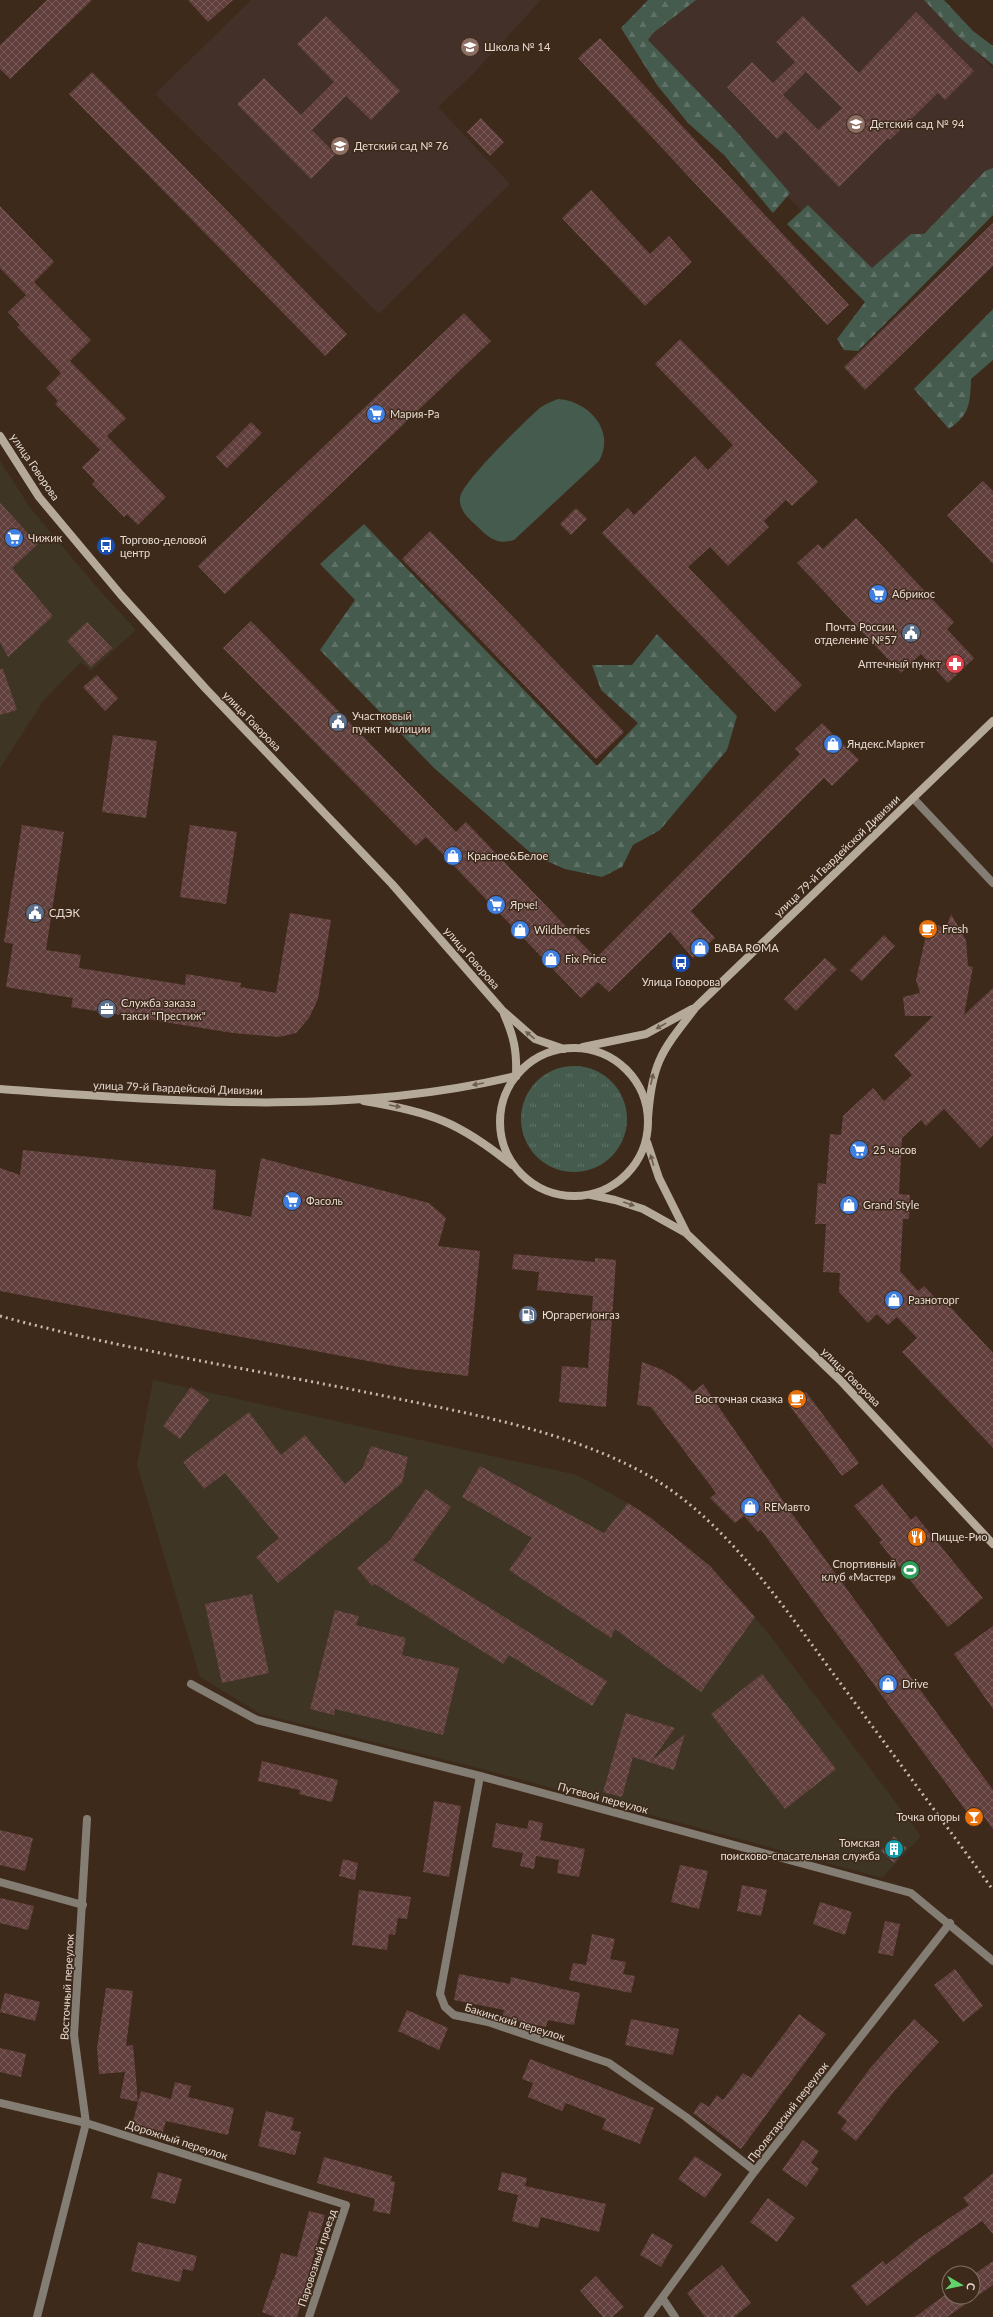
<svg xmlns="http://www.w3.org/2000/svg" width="993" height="2317" font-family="Lato,sans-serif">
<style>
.industrial{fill:#3e3524}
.education{fill:#433129}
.grass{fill:url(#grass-tufts)}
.forest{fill:url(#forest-firs)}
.green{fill:#455b4e}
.building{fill:url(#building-cross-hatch);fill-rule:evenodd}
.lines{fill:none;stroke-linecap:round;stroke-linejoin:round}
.street{stroke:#847d73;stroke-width:8}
.secondary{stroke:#b5aa9a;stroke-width:8}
.rail{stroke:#c7b9af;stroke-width:3;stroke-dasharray:2 4;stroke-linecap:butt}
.oneway{fill:#6d5d4e}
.labels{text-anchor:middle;stroke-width:3;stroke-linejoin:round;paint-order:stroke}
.poi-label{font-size:11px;fill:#e8dbd2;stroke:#3d2a1b;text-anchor:start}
.street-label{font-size:11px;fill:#e8dbd2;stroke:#3d2a1b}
</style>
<defs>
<pattern id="grass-tufts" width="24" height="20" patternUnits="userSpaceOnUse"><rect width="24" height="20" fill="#455b4e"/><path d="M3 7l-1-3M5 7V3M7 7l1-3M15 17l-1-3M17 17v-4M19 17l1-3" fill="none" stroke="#607267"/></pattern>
<pattern id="forest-firs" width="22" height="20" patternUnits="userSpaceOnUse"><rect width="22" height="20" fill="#455b4e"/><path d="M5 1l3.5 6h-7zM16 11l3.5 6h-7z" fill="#607267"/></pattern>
<pattern id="building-cross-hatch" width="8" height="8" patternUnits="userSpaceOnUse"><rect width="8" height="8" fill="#613f3d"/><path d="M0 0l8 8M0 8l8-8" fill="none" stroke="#785a58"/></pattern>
</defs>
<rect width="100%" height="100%" fill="#3d2a1b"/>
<g class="industrial">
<path d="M0,461L31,509L99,590L136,630L91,671L81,662L44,700L0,768Z"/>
<path d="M153,1380L577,1475L628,1503L651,1518L710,1566L769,1634L921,1836L882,1878L482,1769L261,1714L200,1677L137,1465Z"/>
</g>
<g class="education">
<path d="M251,0H541L471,76L438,107L510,184L379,314L155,94Z"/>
<path d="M666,0H927L993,69V179L877,290L631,32Z"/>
</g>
<circle class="grass" cx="574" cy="1119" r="53"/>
<g class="forest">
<path d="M648,0H696L653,33L648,40L736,131L790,193L773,213L724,155L688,123L657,85L621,28Z"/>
<path d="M924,0H944L973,31L993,46V65L959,37Z"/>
<path d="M993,168V215L858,351L844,350L837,339L865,302L787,224L808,205L872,268L911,234H924L985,171Z"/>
<path d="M993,309V360L971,379C970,404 970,414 949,429L914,389Z"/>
<path d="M364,524L597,766L638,723L601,690L592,665H632L657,634L737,716L727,750L660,830L633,845L622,867L602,877L565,869L533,855L434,768L320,650L355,600L320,564Z"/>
</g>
<path class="green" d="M558,399C589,401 616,431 599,461L514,540C498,545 490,539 479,528C470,520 459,511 460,498C460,484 527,419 541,407C546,404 552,401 558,399Z"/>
<g class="building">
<path d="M47,0H92L10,79L0,69V45Z"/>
<path d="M188,0H233L208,22Z"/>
<path d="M916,12L974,71L945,100L938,93L890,140L888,138L839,187L785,131L777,139L727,87L752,62L773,83L795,62L776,42L803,16L859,73ZM806,72L842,108L818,130L783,95Z"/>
<path d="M326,16L400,91L371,120L346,96L312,130L336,154L311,179L237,104L264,78L301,115L334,82L297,44Z"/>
<path d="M600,38L849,305L827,325L578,58Z"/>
<path d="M92,72L347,334L325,356L69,94Z"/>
<path d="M481,118L504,142L490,156L467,132Z"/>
<path d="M591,190L650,254L669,236L692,262L645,306L562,218Z"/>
<path d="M0,206L54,262L34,282L91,340L70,361L126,418L107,436L166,497L138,525L127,514L124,517L92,484L95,481L82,467L100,450L55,404L58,401L46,388L61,373L17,327L20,325L8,312L26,295L0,268Z"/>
<path d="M993,223V266L865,390L844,367Z"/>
<path d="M464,313L491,341L225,594L198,566Z"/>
<path d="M680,339L818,482L792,506L786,500L764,521L769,527L728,566L710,547L688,567L802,685L775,712L602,533L628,508L634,515L695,456L708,470L733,445L655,364Z"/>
<path d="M251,422L262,433L227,468L216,457Z"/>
<path d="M983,481L993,491V564L947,515Z"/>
<path d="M0,503L38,544L12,568L53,616L8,657L0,642Z"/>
<path d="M576,508L587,519L571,535L560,524Z"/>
<path d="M856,518L954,622L947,629L974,658L948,683L921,654L901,673L797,563L818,544L823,549Z"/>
<path d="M430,531L624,732L596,759L402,559Z"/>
<path d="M251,621L456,832L466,822L596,958L800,754L795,749L822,723L859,760L832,786L824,778L691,911L715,938L693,958L670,932L609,992L598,982L581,998L426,837L416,846L223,648Z"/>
<path d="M87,622L112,648L91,667L67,641Z"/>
<path d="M0,669H3L17,710L0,715Z"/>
<path d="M97,675L118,698L105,711L83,687Z"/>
<path d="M113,735L157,741L146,818L102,812Z"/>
<path d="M22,825L64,832L46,950L81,955L79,968L185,985L186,974L241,983L240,987L276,993L290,913L331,920L318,999L309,1018L296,1033L279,1037L233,1033L71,1007L73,998L6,987L13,944L4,942Z"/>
<path d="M190,825L237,832L226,904L180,897Z"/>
<path d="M951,914L966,940L968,966L973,967L964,1015L993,988V1135L980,1148L944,1109L926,1126L921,1120L902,1138L899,1194L910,1195L909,1219H903L900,1271L918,1291L924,1286L939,1302L943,1299L993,1353V1448L902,1352L917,1338L897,1317L888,1325L877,1314L868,1323L839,1292L840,1273L823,1272L826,1224H815L818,1183L826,1184L830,1134L841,1135L843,1116L873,1088L884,1101L912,1075L894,1055L933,1016H905L903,997L920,993L916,980L929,922L946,928Z"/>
<path d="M884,935L895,946L862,981L850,970Z"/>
<path d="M825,958L837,969L796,1011L784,999Z"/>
<path d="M23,1150L216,1170L213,1209L251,1217L261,1158L429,1203L446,1218L438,1246L480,1251L468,1376L410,1369L0,1291V1168L20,1175Z"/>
<path d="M514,1254L595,1262V1258L616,1260L606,1407L559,1402L562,1366L588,1368L593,1296L537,1290L539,1272L512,1269Z"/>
<path d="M642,1362L663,1370L678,1379L693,1392L703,1384L790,1511L993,1790V1829L981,1813L972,1819L761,1530L758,1532L744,1516L735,1523L710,1498L716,1493L651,1407L637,1405Z"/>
<path d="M191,1387L209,1400L180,1439L163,1426Z"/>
<path d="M806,1392L859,1463L842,1476L789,1405Z"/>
<path d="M249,1412L281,1455L305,1435L345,1484L362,1469L371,1446L408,1457L402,1483L278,1583L256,1557L279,1538L225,1473L204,1489L183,1462Z"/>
<path d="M480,1466L604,1533L628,1503L651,1518L710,1566L755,1617L701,1692L615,1629L611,1638L509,1570L532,1538L462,1497Z"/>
<path d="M882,1484L911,1520L916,1516L983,1598L948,1627L879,1542L882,1540L854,1506Z"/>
<path d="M426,1489L451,1507L413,1560L607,1681L592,1706L509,1655L503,1664L375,1584L372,1586L357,1568L390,1540Z"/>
<path d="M252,1594L269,1673L222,1683L205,1604Z"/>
<path d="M335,1610L359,1616L356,1625L406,1638L402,1655L459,1668L443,1735L335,1709L334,1715L310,1709Z"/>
<path d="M993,1626V1709L954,1654Z"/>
<path d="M762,1674L836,1769L785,1809L711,1714Z"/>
<path d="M626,1713L675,1728L652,1760L685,1734L674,1770L633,1757L622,1797L603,1792Z"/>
<path d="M262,1761L338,1780L332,1802L299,1794L300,1790L258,1781Z"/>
<path d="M434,1801L461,1806L449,1877L423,1872Z"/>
<path d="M529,1820L543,1823L540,1840L585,1849L579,1877L557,1873L559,1860L536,1856L534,1869L520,1866L523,1853L492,1847L496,1823L527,1829Z"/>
<path d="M0,1830L33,1838L25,1871L0,1865Z"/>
<path d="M894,1836L907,1848L894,1863L881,1851Z"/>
<path d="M343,1859L358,1863L355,1880L339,1876Z"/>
<path d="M680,1865L708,1871L699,1909L671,1902Z"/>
<path d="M742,1885L767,1890L761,1916L737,1911Z"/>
<path d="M359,1890L411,1897L407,1919L398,1918L395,1935L389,1934L387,1950L352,1945Z"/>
<path d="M0,1898L34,1906L28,1930L0,1923Z"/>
<path d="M820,1902L852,1912L845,1935L813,1924Z"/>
<path d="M885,1921L900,1924L893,1956L878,1953Z"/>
<path d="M592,1934L615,1939L610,1959L626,1962L623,1974L635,1976L631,1993L569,1980L573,1963L586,1965Z"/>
<path d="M955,1969L983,2006L963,2022L934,1985Z"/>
<path d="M459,1974L510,1984L511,1977L580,1993L574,2025L548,2020L546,2027L502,2018L504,2010L454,2000Z"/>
<path d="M106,1988L133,1991L126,2046L133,2045L138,2102L120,2098L125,2072L99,2074L97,2048Z"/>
<path d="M5,1993L40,2002L35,2021L0,2012Z"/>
<path d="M407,2010L448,2028L439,2050L398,2031Z"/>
<path d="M799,2014L826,2034L741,2149L693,2113L701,2102L709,2107L717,2095L723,2100L743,2073L751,2078Z"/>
<path d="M631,2019L679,2029L673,2055L625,2045Z"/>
<path d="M914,2019L939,2042L896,2089L856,2141L841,2129L847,2121L837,2113L871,2067Z"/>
<path d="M0,2048L26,2054L21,2077L0,2072Z"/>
<path d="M530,2059L654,2108L640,2144L602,2129L606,2119L566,2103L562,2111L528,2097L533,2083L522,2079Z"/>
<path d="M175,2082L191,2086L188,2097L234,2108L228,2135L166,2121L163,2132L132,2125L141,2091L171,2099Z"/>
<path d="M266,2111L294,2118L291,2130L301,2132L295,2155L258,2146Z"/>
<path d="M803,2140L819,2151L811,2163L819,2169L806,2187L782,2170Z"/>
<path d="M695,2156L722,2174L705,2198L678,2179Z"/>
<path d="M324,2157L392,2176L391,2181L395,2182L390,2214L373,2211L375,2199L317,2183Z"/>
<path d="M158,2172L182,2179L175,2204L151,2198Z"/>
<path d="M502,2172L527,2178L525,2186L606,2204L599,2232L541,2217L538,2228L512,2221L518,2195L498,2190Z"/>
<path d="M993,2173V2234L982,2221L931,2257L867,2306L851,2286L883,2261L886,2265L917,2240L969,2205L963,2198Z"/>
<path d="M768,2198L795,2218L777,2242L750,2222Z"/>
<path d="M309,2211L325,2215L297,2317H275L262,2312L273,2279L274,2280L281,2253L297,2257Z"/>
<path d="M652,2233L673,2245L661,2267L640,2255Z"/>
<path d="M138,2242L197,2256L193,2271L183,2269L180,2282L131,2271Z"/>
<path d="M993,2261V2285L947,2317H915L949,2292V2297H973V2275Z"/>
<path d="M722,2265L751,2303L734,2317H705L687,2293Z"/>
<path d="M596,2276L624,2307L612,2317H603L580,2291Z"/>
</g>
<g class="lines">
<g class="street">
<path d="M913,798L993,883"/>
<path d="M191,1684L257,1720L480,1776L911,1893L993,1961"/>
<path d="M480,1776L440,1994L445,2007L454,2015L488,2022L609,2063L686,2117L755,2171"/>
<path d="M0,1882L83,1905"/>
<path d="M0,2103L86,2123L346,2205L309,2317"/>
<path d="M663,2299L675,2317"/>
<path d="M37,2317L86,2123L74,2035L87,1819"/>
<path d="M648,2317L755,2171L950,1923"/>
</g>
<g class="secondary">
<path d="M0,436L39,497L121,595L206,689L392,884L502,1010L535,1039L564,1049"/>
<path d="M504,1014C514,1037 517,1051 516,1076"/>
<path d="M583,1047L646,1034L692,1009"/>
<circle cx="574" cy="1122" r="74"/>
<path d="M0,1089C171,1101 348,1117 516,1076"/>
<path d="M364,1101C431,1112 459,1122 512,1165"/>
<path d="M648,1118C652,1061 662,1051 696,1007L993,721"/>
<path d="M647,1142L659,1178L686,1232"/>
<path d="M591,1195L615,1200L643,1209L686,1233L840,1380L993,1544"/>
</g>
<path class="rail" d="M0,1316C131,1352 266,1371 399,1399C483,1416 586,1436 659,1482C732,1528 790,1616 841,1684C892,1753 943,1821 993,1890"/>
</g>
<defs><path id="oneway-solid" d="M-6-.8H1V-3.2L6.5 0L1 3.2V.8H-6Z"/></defs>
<g class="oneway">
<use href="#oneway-solid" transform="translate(661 1026) rotate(151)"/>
<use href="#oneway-solid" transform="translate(530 1035) rotate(-141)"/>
<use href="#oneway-solid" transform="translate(652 1079) rotate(-77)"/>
<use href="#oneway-solid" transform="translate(478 1084) rotate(170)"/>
<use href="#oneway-solid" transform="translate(395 1106) rotate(10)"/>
<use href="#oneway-solid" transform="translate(652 1160) rotate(-106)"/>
<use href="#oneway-solid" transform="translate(629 1204) rotate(19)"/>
</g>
<defs>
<symbol id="school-disc" viewBox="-11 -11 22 22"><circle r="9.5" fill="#8d6e63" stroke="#3d2a1b"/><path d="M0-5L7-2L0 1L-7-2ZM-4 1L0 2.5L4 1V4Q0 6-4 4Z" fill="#fff"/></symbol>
<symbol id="supermarket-disc" viewBox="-11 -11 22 22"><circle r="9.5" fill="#3f7fe0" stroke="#3d2a1b"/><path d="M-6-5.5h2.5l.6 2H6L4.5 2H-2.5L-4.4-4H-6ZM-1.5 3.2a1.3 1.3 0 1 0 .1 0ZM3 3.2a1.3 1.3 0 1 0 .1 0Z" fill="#fff"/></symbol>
<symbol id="bus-disc" viewBox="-11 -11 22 22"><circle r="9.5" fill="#1a4fb4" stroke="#3d2a1b"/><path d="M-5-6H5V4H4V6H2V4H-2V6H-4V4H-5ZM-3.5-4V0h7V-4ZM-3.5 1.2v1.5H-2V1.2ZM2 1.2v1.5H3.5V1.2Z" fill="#fff"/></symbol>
<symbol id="civic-disc" viewBox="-11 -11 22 22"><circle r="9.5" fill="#5c6f8a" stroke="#3d2a1b"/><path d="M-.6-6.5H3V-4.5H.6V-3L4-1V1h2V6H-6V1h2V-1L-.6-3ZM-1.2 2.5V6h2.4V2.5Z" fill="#fff"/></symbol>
<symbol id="pharmacy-disc" viewBox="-11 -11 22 22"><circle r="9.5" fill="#e0444e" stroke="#3d2a1b"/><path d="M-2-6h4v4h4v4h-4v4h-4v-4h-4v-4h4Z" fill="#fff"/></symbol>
<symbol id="shop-disc" viewBox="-11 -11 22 22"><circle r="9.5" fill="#3f7fe0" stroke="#3d2a1b"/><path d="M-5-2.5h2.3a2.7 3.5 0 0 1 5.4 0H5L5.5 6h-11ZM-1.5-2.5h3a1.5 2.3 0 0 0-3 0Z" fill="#fff"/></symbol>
<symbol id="cafe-disc" viewBox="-11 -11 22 22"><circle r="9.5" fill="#e8710a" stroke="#3d2a1b"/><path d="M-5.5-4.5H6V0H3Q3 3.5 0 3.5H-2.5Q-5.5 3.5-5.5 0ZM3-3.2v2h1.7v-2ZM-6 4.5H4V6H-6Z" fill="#fff"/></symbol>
<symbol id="office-disc" viewBox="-11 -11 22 22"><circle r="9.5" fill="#5c6f8a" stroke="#3d2a1b"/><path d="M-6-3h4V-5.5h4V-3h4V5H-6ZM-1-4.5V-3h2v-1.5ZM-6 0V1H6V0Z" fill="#fff"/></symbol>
<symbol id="fuel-disc" viewBox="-11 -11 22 22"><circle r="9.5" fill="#5c6f8a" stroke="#3d2a1b"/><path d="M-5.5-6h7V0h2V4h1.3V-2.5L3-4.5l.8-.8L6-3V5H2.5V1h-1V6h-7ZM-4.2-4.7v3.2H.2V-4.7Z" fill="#fff"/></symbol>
<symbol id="restaurant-disc" viewBox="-11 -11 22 22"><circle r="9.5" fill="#e8710a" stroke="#3d2a1b"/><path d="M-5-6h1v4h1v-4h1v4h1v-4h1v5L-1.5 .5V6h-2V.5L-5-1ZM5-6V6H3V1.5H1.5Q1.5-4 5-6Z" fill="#fff"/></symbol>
<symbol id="stadium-disc" viewBox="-11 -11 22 22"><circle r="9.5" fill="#2e9e5b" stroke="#3d2a1b"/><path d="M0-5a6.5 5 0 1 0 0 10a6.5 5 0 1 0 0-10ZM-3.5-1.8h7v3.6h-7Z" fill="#fff"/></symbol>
<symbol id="bar-disc" viewBox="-11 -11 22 22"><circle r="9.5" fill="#e8710a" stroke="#3d2a1b"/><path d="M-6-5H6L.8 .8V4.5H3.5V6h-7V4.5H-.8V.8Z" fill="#fff"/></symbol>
<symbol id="building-disc" viewBox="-11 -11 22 22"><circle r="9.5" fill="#0f9aa8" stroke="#3d2a1b"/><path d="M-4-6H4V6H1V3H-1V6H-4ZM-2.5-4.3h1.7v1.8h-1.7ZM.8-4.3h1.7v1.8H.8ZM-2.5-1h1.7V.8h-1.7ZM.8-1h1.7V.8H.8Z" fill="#fff"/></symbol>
</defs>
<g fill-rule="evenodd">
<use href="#school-disc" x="459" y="36" width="22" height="22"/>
<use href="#school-disc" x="845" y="113" width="22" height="22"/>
<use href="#school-disc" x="329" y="135" width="22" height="22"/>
<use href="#supermarket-disc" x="365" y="403" width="22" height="22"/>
<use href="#supermarket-disc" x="3" y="527" width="22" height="22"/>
<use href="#bus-disc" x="95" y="535" width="22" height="22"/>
<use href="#supermarket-disc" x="867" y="583" width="22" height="22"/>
<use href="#civic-disc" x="900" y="622" width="22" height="22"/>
<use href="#pharmacy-disc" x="944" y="653" width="22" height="22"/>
<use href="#civic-disc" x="327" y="711" width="22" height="22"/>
<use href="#shop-disc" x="822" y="733" width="22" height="22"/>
<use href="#shop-disc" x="442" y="845" width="22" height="22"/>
<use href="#supermarket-disc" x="485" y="894" width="22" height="22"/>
<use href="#civic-disc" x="24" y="902" width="22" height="22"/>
<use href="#cafe-disc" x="917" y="918" width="22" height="22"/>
<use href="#shop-disc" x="509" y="919" width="22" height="22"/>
<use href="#shop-disc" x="689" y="937" width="22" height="22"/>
<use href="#shop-disc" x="540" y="948" width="22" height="22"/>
<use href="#bus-disc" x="670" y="952" width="22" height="22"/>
<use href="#office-disc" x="96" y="998" width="22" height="22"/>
<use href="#supermarket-disc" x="848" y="1139" width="22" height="22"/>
<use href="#supermarket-disc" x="281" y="1190" width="22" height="22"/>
<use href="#shop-disc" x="838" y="1194" width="22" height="22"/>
<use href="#shop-disc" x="883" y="1289" width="22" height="22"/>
<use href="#fuel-disc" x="517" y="1304" width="22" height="22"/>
<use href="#cafe-disc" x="786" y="1388" width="22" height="22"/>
<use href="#shop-disc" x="739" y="1496" width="22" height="22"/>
<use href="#restaurant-disc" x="906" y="1526" width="22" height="22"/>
<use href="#stadium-disc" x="899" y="1559" width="22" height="22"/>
<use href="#shop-disc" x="877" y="1673" width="22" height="22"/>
<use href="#bar-disc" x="963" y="1806" width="22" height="22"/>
<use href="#building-disc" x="883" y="1838" width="22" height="22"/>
</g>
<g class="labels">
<g class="poi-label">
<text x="484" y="51">Школа № 14</text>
<text x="870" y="128">Детский сад № 94</text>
<text x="354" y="150">Детский сад № 76</text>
<text x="390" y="418">Мария-Ра</text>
<text x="28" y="542">Чижик</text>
<text x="120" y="544">Торгово-деловой<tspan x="120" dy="13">центр</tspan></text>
<text x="892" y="598">Абрикос</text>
<text x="897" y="631" text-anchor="end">Почта России,<tspan x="897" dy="13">отделение №57</tspan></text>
<text x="941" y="668" text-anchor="end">Аптечный пункт</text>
<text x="352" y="720">Участковый<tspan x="352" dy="13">пункт милиции</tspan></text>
<text x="847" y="748">Яндекс.Маркет</text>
<text x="467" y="860">Красное&amp;Белое</text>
<text x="510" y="909">Ярче!</text>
<text x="49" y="917">СДЭК</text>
<text x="942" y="933">Fresh</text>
<text x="534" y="934">Wildberries</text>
<text x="714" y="952">BABA ROMA</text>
<text x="565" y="963">Fix Price</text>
<text x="681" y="986" text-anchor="middle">Улица Говорова</text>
<text x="121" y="1007">Служба заказа<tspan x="121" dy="13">такси "Престиж"</tspan></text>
<text x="873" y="1154">25 часов</text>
<text x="306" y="1205">Фасоль</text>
<text x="863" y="1209">Grand Style</text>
<text x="908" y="1304">Разноторг</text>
<text x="542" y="1319">Юргарегионгаз</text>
<text x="783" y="1403" text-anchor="end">Восточная сказка</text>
<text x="764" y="1511">REMавто</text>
<text x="931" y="1541">Пицце-Рио</text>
<text x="896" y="1568" text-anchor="end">Спортивный<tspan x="896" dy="13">клуб «Мастер»</tspan></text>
<text x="902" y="1688">Drive</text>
<text x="960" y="1821" text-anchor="end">Точка опоры</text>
<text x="880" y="1847" text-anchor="end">Томская<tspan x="880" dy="13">поисково-спасательная служба</tspan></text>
</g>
<g class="street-label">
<text transform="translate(35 467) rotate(56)" y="4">улица Говорова</text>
<text transform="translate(252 721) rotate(46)" y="4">улица Говорова</text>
<text transform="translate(837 856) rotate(-44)" y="4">улица 79-й Гвардейской Дивизии</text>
<text transform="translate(472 958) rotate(49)" y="4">улица Говорова</text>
<text transform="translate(178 1088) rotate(2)" y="4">улица 79-й Гвардейской Дивизии</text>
<text transform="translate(851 1377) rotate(45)" y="4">улица Говорова</text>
<text transform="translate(603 1798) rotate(15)" y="4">Путевой переулок</text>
<text transform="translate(67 1987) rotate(-87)" y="4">Восточный переулок</text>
<text transform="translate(515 2022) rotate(17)" y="4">Бакинский переулок</text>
<text transform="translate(788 2112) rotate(-52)" y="4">Пролетарский переулок</text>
<text transform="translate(177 2140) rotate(18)" y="4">Дорожный переулок</text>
<text transform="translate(317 2258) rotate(-72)" y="4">Паровозный проезд</text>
</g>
</g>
<g transform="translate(961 2285) rotate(99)"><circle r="19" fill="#3d2a1b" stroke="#817164"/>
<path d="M0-3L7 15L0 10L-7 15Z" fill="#5fd56b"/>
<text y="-6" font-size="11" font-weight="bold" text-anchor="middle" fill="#e8dbd2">С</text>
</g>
</svg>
